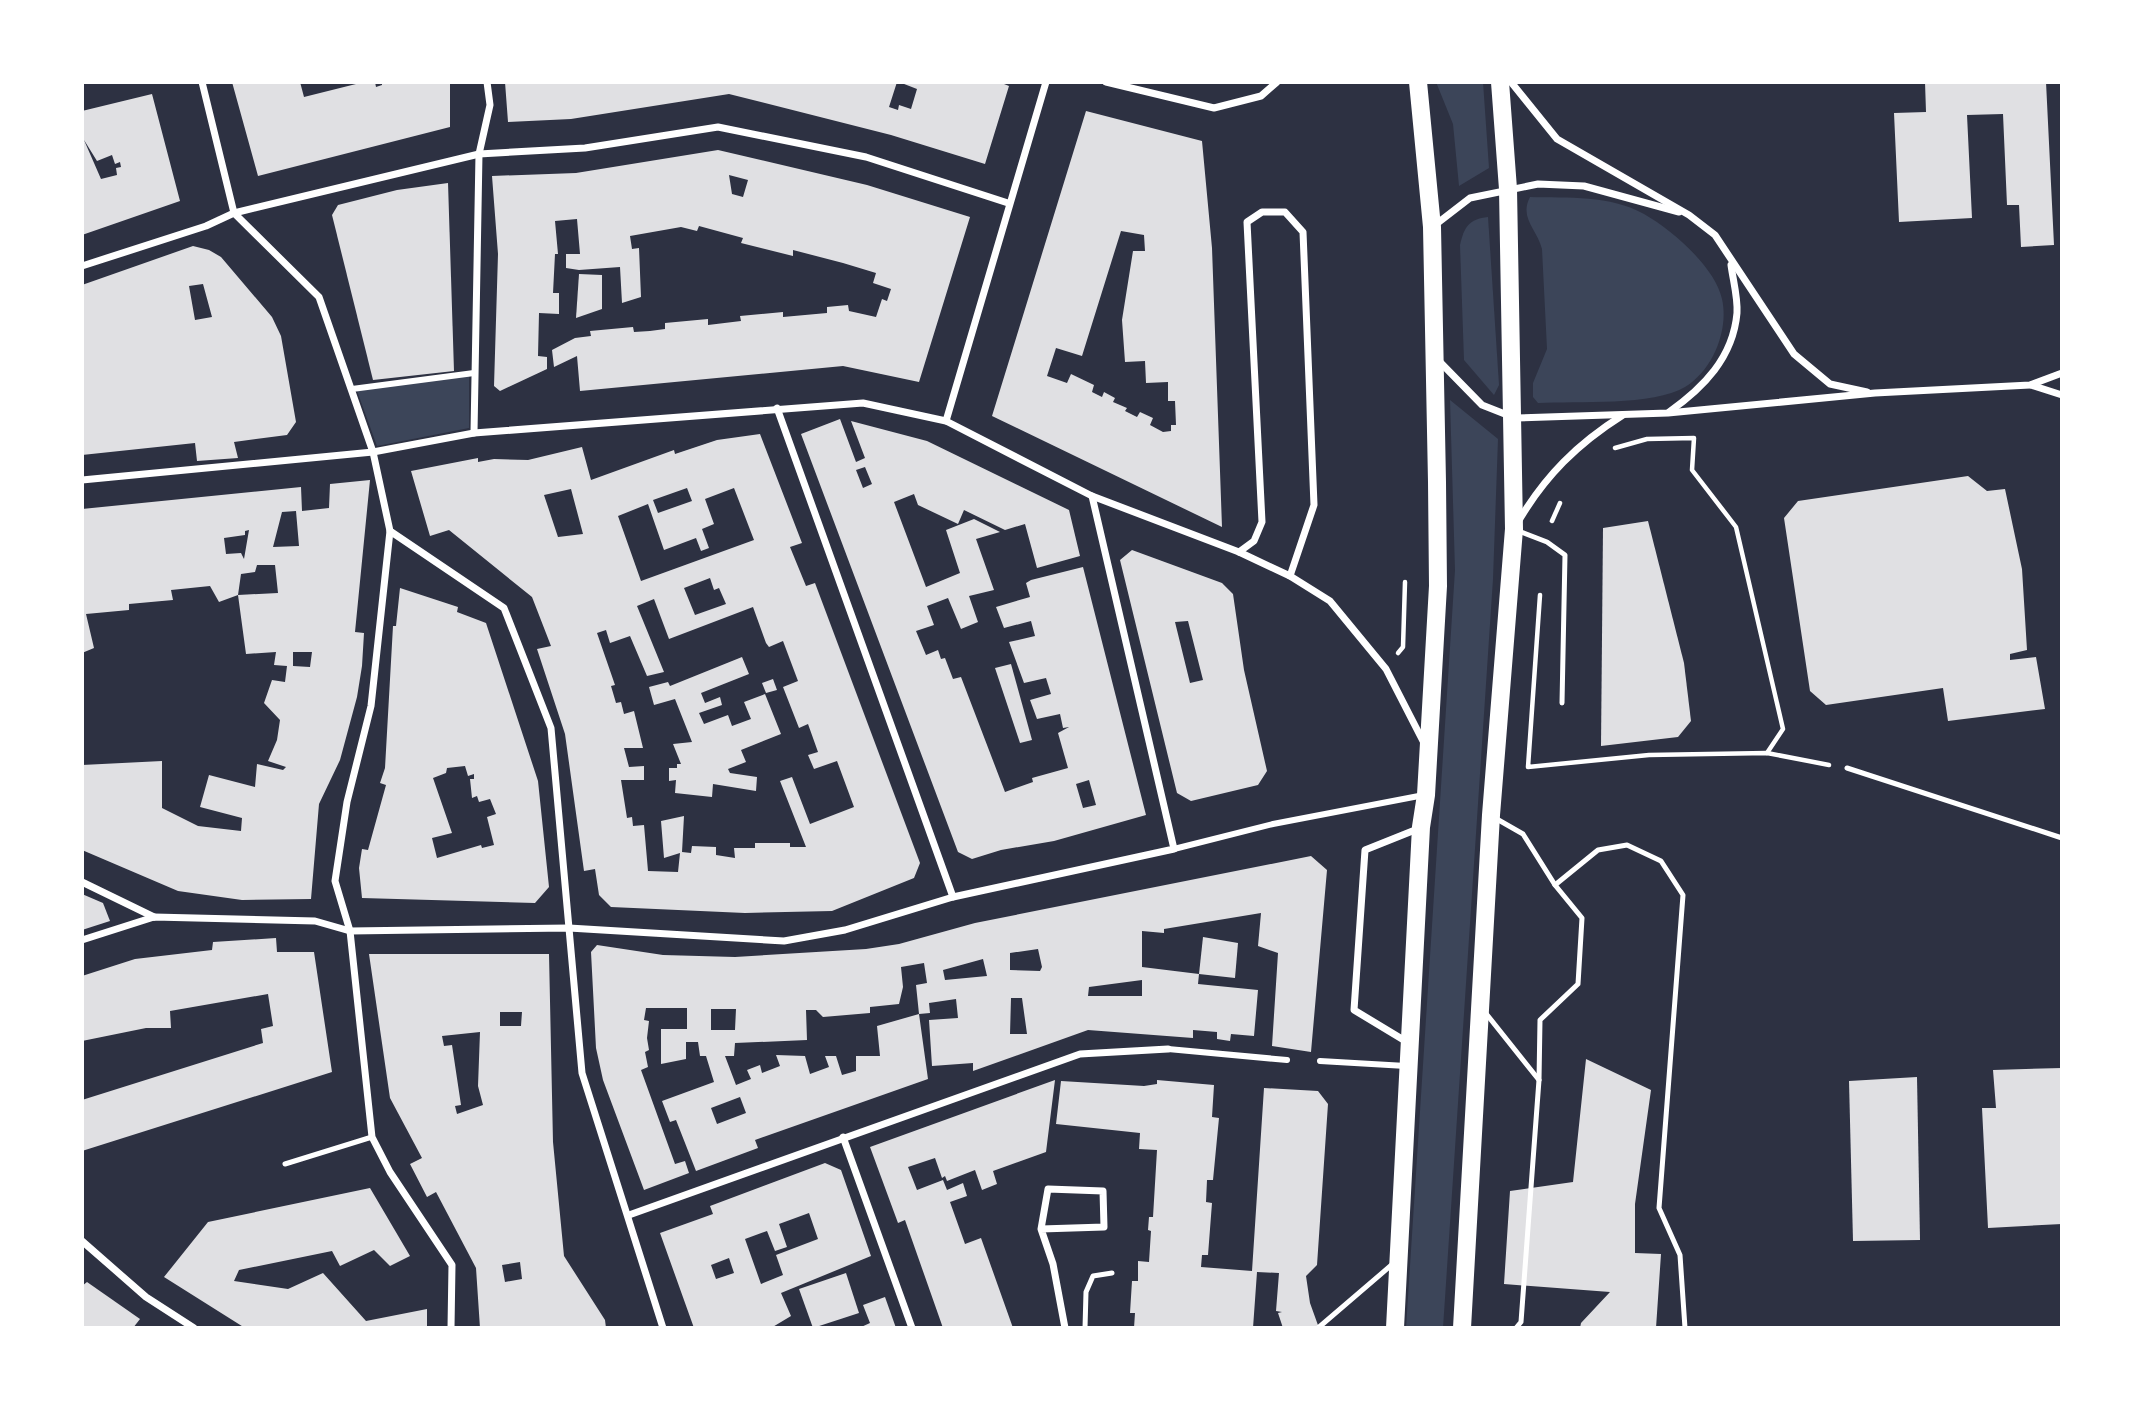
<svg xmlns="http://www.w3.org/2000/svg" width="2144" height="1410" font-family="Poppins,sans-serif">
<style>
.green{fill:#3c4559}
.building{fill:#e0e0e3;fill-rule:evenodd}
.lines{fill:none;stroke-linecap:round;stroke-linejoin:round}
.path{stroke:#fff;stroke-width:4.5}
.service{stroke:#fff;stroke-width:5}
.pedestrian{stroke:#fff;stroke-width:6}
.minor{stroke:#fff;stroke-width:7}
.primary{stroke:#fff;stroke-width:18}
</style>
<rect width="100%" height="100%" fill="#2d3142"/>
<g class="green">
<path d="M1436,82H1483L1489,168L1459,186L1453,124Z"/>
<path d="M1530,197C1568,198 1610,195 1644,214C1672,230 1715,267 1722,299C1729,330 1713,370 1685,387C1654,406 1576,401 1538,403L1533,397V383L1547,349L1542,249C1537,229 1519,218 1530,197Z"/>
<path d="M1488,217L1499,385L1494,395L1464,360L1460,245C1464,227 1469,219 1488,217Z"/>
<path d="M469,373V428L377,446L356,388Z"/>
<path d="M1450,400L1498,439L1493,579L1443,1328H1406L1455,570Z"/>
</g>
<g class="building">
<path d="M232,82H300L304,97L364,82H375L376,87L382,85V82H450V127L258,176Z"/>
<path d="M505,82H897L889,107L898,110L899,105L911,109L917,89L899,82H999L1009,86L985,164L891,135L729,94L571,119L508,122Z"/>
<path d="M1925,82H2046L2054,245L2021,247L2019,205H2007L2003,114L1967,115L1972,218L1899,222L1894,113L1926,112Z"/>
<path d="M152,94L180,201L82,235V111ZM84,140L97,161L112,155L115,164L120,162L121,167L116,168L117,175L101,179Z"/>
<path d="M1086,111L1202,141L1212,248L1222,527L992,416ZM1121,231L1144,235L1145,251H1133L1122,320L1125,362L1145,361L1146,383L1168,382V401H1175L1176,425H1171V431L1163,432L1150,425L1153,418L1140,412L1137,417L1125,411L1127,408L1113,402L1115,398L1104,392L1102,397L1092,392L1094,385L1071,374L1067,383L1047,376L1056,348L1082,356Z"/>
<path d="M718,150L867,185L970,217L919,382L843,366L580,391L577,356L554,367L552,350L575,338L591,336L590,331L633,327L634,332L650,331L665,329V323L708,319V325L741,321L740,316L783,312V317L827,313V307L848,305L849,311L876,317L882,299L887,301L891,289L873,283L876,273L843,263L793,250V256L741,243L743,238L699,226L697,231L681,227L630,236L632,249L639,248L641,297L622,303L620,267L579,270L566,268V254H580L577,219L555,221L558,254H555L553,293H559V314L539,313L538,356L547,357V369L500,391L494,386L498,254L492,176L576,173ZM729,175L748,180L743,197L732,194Z"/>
<path d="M448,183L454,371L373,380L332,215L338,205L397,190Z"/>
<path d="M193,246L209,250L221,257L272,317L281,336L296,422L287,435L234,442L238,458L197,461L195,443L82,455V285ZM203,284L212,317L195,320L189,286Z"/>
<path d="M579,274L602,275V309L576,318Z"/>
<path d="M840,419L856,462L865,458L851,421L927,441L1069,510L1080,556L1037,568L1025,524L1005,530L964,510L958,524L918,505L914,494L894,502L926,587L960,573L946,530L974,519L1000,532L976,539L994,590L969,596L978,622L961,629L948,598L927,606L934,625L916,631L926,655L938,650L941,659L945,658L953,679L961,677L1005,792L1033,782L1032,778L1068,768L1058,733L1069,727L1063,728L1060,714L1037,719L1030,700L1051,694L1046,678L1024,683L1009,642L1035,636L1031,621L1004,628L996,607L1030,597L1026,583L1031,580L1083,567L1146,815L1054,841L1001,850L972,859L958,852L801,434ZM865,467L872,484L863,488L856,470ZM1089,780L1096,805L1083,808L1076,784Z"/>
<path d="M760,434L802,543L790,547L806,586L815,583L920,863L914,878L832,911L745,913L611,907L599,895L595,869L584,871L565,734L537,649L551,646L532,597L449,530L430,536L411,471L478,458V462L494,459L528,460L582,447L591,480L674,450L675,454L717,440ZM687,488L692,501L658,513L653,500ZM734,488L754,540L641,581L618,516L648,504L664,550L696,538L701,551L709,548L702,529L714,524L705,499ZM571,489L583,534L558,537L544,495ZM710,578L714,590L719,588L726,604L695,615L684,588ZM654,599L669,639L753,607L766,643L769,647L783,641L798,681L783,687L799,728L808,724L818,752L808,755L814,769L837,761L854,807L810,824L792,777L780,781L806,847H790V843H755V848H734L735,858L716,855V847L692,846L691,853L682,852L684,816L661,821L664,858L680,853L678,872L648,871L644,825L633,826L632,817L627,818L621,780H644V766L629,767L624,748H643L634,711L624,714L621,702L616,703L611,686L615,685L597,633L606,630L610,643L630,636L647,676L664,672L637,606Z"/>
<path d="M1968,476L1987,491L2005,489L2022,569L2027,650L2010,654V660L2036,657L2045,709L1948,721L1943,688L1826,705L1810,691L1784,518L1798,501Z"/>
<path d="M370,480L355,632L364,633L362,666L357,697L340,760L319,804L311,899L242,900L178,891L82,850V765L162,761V808L198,826L241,831L242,818L200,807L209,775L255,787L257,764L283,770L286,767L268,761L277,740L280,720L264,703L272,680L285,682L287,666L274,665L276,652L246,654L238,595L278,593L275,565H257L255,572L241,574L238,595L219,602L210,586L171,590L173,600L129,604V610L86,614L94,648L82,653V509L301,487L302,511L329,508L330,484ZM296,511L299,546L273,547L282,512ZM249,530L244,559L241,553L226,554L224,538L245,535V531ZM293,652H312L310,667L293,666Z"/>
<path d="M1648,521L1684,663L1691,721L1678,737L1601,746L1603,528Z"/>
<path d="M1132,550L1222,583L1233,594L1244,670L1267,771L1258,785L1191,801L1177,793L1120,560ZM1188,621L1203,680L1190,683L1175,622Z"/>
<path d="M400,588L458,607L457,612L486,623L538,781L549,887L535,903L362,898L359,868L362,849L368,850L386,785L380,783L385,768L393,626H396ZM465,766L468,776L474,774V779H470L472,798L477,796L479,802L490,799L496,814L487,817L494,845L482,848L481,845L437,858L432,838L452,833L433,778L446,773L447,768Z"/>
<path d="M742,657L749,674L701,693L705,703L720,697L722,705L699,713L704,724L728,715L732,726L751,719L744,702L765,694L781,734L741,750L746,762L728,769L730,773L757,777L756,791L713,784L712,797L675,793L676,780L669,781V768H677V764H681L673,744L692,742L675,699L654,705L649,687L668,682L670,686Z"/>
<path d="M1011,664L1032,740L1020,743L995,668Z"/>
<path d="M773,679L777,690L766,693L762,683Z"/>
<path d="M1311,856L1327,870L1311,1052L1272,1046L1278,953L1258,946L1261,913L1164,929V933L1142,931V967L1199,974L1198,984L1258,990L1254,1036L1231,1034L1230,1041L1217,1039V1032L1193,1030V1038L1088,1030L973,1071V1063L932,1066L929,1020L958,1018L956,999L929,1003L930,1013L919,1014L916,985L927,983L924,963L901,967L903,987L899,1004L870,1007V1013L823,1017L816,1010H806L807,1040L735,1043L734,1056H725L736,1085L751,1079L747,1070L760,1065L762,1073L780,1066L776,1055L805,1056L810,1074L829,1067L825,1056H836L842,1075L856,1071V1056H880L877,1026L919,1014L928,1079L755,1140L758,1148L696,1171L676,1120L670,1122L662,1101L714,1082L706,1056H700L698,1042H686V1059L661,1064V1029H687V1008H646L644,1020L649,1021L647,1038L649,1050L645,1052L648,1067L641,1070L675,1164L685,1161L689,1173L644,1190L603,1080L596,1048L591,952L597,945L663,955L735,957L866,949L899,944L975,923ZM1038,949L1042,967L1040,971L1010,970V953ZM983,959L987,976L945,980L943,970ZM1142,980V996H1088L1089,987ZM1011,998H1022L1027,1034H1010ZM711,1009H736L735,1030H711ZM740,1097L746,1113L717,1124L711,1108Z"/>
<path d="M82,894L103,903L110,921L82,930Z"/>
<path d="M1203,937L1238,943L1235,978L1199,974Z"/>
<path d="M276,938L277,952H314L332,1072L82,1151V1100L263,1043L261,1029L273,1026L268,994L170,1011L171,1028H146L82,1041V976L135,959L212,950L213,942Z"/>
<path d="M369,954H549L553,1142L564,1256L605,1320L606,1328H480L476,1268L436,1192L427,1197L410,1164L422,1158L390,1098ZM500,1012H522L521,1026H500ZM480,1032L478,1086L483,1105L457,1114L455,1106L461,1105L452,1045L444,1046L442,1036ZM520,1262L522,1279L505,1282L502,1265Z"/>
<path d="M1586,1059L1651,1090L1635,1204V1253L1661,1254L1656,1328H1580L1581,1323L1610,1292L1504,1284L1510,1191L1573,1182Z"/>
<path d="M2062,1068V1224L1988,1228L1982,1108H1996L1993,1070Z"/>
<path d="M1917,1077L1920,1240L1853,1241L1849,1081Z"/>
<path d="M1055,1080L1046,1152L993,1171L997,1184L982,1190L975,1170L947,1181L945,1176L942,1178L935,1158L908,1167L917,1190L943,1180L947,1190L963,1183L967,1196L950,1202L965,1244L981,1238L1013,1328H943L905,1220L898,1223L870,1147Z"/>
<path d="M1157,1080L1214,1085L1212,1117L1219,1118L1213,1180H1207L1206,1202L1212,1203L1208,1255H1202L1201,1267L1252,1271L1264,1088L1318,1091L1328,1104L1317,1265L1306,1276L1310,1303L1319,1328H1283L1278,1313L1282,1312L1276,1311L1279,1273L1257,1272L1253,1328H1134L1135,1313H1130L1132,1281H1138V1261L1149,1262L1151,1231L1148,1230L1149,1217H1153L1157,1150L1139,1149L1140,1133L1056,1124L1061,1081L1144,1086L1157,1084Z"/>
<path d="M825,1163L841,1170L871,1256L781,1293L791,1316L771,1328H694L660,1233L713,1214L710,1206ZM809,1213L818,1239L776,1255L783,1275L761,1284L745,1239L767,1231L775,1251L787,1247L779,1224ZM729,1258L734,1273L716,1279L711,1265Z"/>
<path d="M370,1188L410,1256L390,1266L374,1250L340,1266L332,1251L239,1270L234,1281L288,1289L323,1273L366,1321L427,1309V1328H245L164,1277L208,1222Z"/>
<path d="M846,1273L859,1313L813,1328L799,1289Z"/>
<path d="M87,1282L140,1319L133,1328H82V1286Z"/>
<path d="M885,1297L896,1328H859L870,1323L863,1305Z"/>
</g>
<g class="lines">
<g class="path">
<path d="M1615,448L1647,439L1694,438L1692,470L1736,527L1783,729L1767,753"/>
<path d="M1552,521L1560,503"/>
<path d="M1540,595L1528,767L1649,755L1767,753L1829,765"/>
<path d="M1398,653L1403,647L1405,582"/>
</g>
<g class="service">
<path d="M1516,530L1547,542L1565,555L1562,703"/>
<path d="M1847,768L2062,838"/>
<path d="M1495,818L1523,834L1555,885L1582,918L1578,984L1540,1020L1539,1080L1521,1322L1516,1328"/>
<path d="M1555,885L1598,850L1627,845L1661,861L1683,895L1659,1208L1680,1255L1685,1328"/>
<path d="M1484,1011L1539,1080"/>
<path d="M285,1164L372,1137"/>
<path d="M1085,1328L1086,1292L1093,1276L1112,1273"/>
<path d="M1318,1328L1395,1262"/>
</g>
<g class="pedestrian">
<path d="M352,389L474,373"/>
<path d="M1174,849L1273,824L1424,795"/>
<path d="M1168,1049L1287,1060"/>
<path d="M1320,1061L1406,1066"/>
</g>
<g class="minor">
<path d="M202,82L234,213L319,297L373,452L390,531L504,608L551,728L582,1073L663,1328"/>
<path d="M1106,82L1214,108L1261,96L1277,82"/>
<path d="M1511,82L1557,139L1689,215L1715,235L1794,354L1830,384L1867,392"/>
<path d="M1435,225L1470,198L1538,184L1584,186L1679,212"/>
<path d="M82,266L206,226L234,213L479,154L585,148L718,127L866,157L1008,203"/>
<path d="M1438,360L1482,405L1515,418L1668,413L1875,393L2030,385L2062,373"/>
<path d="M2031,385L2062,395"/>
<path d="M777,408L953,897"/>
<path d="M1669,412C1703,388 1733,358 1737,313C1738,298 1733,280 1731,265"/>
<path d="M946,421L1046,82"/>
<path d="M474,433L479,154L490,105L487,82"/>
<path d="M82,480L373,452L474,433L863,403L946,421L1092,496L1239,552L1290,576L1330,601L1386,669L1425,745"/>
<path d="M1518,522C1545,476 1577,444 1623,415"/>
<path d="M390,531L371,706L347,802L335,881L350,931L372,1137L390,1172L452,1265L451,1328"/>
<path d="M1239,552L1254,541L1262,522L1247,222L1262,212H1285L1303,232L1314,505L1290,576"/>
<path d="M82,882L154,917"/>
<path d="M82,940L154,917L315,921L350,931L569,928L784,941L845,930L953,897L1174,849L1092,496"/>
<path d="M1407,1042L1354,1010L1365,850L1420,828"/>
<path d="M843,1137L912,1328"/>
<path d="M629,1215L1080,1054L1168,1049"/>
<path d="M1041,1229L1104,1227L1103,1191L1048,1189L1041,1229L1053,1264L1065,1328"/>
<path d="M82,1241L146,1297L194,1328"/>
</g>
<g class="primary">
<path d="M1395,1328L1421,827L1426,795L1438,586L1437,482L1432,227L1418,82"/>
<path d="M1462,1328L1491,815L1514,529L1508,189L1500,82"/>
</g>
</g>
<rect width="2144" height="1410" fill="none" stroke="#ffffff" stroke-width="168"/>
</svg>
